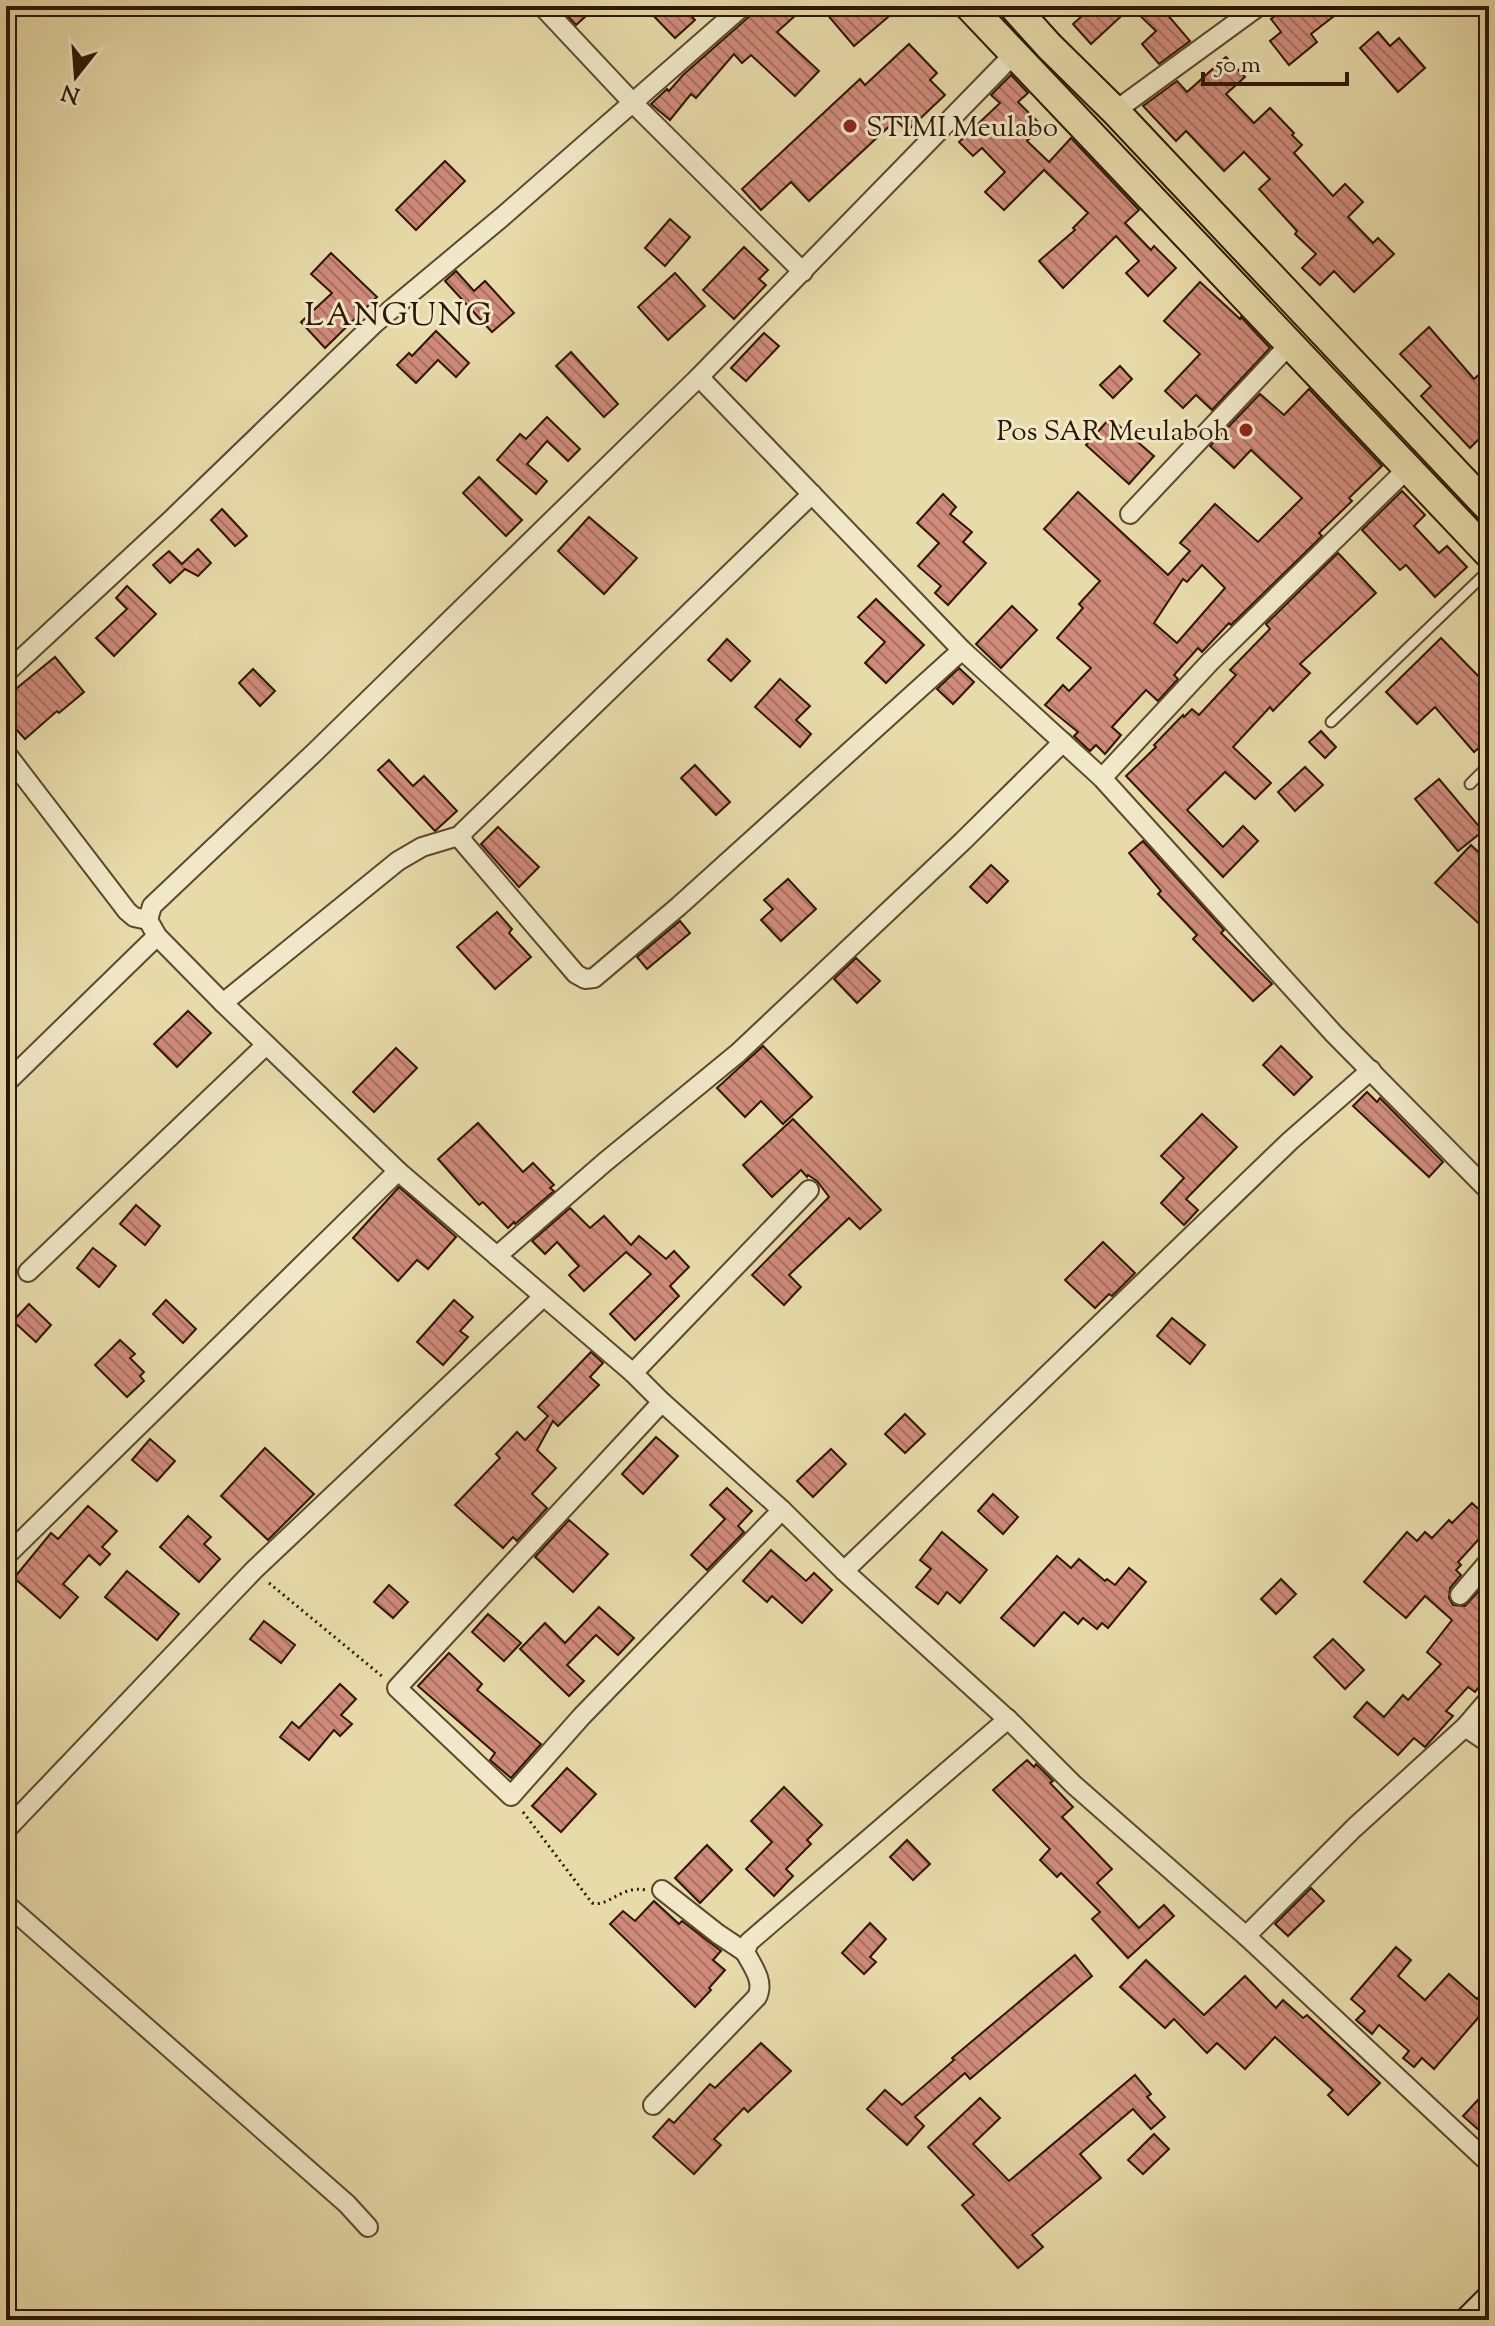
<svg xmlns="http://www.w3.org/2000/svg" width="1495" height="2326" font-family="'Sorts Mill Goudy',serif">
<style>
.building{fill:url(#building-back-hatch);stroke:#2d1702;stroke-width:2;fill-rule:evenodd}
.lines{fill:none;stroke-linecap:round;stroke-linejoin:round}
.service-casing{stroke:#5c482c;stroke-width:13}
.minor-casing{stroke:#5c482c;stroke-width:22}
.secondary-casing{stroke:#2d1702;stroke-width:28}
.trunk-casing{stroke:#2d1702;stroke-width:32}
.path{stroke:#2d1702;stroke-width:3;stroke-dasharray:2 4;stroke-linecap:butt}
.service{stroke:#f0e8c8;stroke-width:9}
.minor{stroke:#f0e8c8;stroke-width:18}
.secondary{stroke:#f0e8c8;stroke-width:24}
.trunk{stroke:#e8dbaa;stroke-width:28}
.poi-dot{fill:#8f2418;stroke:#f0e8c8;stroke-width:3}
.labels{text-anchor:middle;stroke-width:6;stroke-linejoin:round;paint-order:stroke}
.poi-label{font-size:28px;fill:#2d1702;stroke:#f0e8c8;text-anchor:start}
.quarter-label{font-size:32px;letter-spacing:2px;fill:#2d1702;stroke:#f0e8c8}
</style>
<defs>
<pattern id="building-back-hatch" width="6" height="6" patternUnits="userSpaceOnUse" patternTransform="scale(2)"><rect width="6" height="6" fill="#d08b7b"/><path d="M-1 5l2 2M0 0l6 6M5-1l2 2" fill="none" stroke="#a97163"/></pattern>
</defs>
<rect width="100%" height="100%" fill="#e8dbaa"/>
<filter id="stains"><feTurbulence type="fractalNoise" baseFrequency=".0025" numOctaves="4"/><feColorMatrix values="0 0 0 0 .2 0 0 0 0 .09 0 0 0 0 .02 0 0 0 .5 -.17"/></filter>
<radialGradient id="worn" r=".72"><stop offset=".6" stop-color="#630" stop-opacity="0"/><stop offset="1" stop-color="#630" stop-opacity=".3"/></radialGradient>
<g class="building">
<path d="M558,6H597L576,25Z"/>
<path d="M644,6H697L689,14L695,20L675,38Z"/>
<path d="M755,6H806L777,32L819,71L795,96L751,55L742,63L734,54L696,98L691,94L670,120L651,104L667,89L669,91L683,75L751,15Z"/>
<path d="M820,6H901L854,46Z"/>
<path d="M1093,6H1160L1190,41L1159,64L1142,44L1156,31L1131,7L1091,44L1073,24Z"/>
<path d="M1288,6H1347L1311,34L1317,42L1289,65L1270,41L1281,32L1271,19Z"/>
<path d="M1378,32L1390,46L1399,38L1425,68L1398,92L1360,48Z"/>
<path d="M909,44L937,73L930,80L945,95L907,131L896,120L809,201L791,182L761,210L742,189L860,79L865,85Z"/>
<path d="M1226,57L1245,77L1226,94L1254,123L1270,108L1294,133L1292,135L1302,145L1294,153L1333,196L1345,184L1363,202L1348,217L1373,243L1378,238L1394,254L1354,292L1334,271L1320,285L1302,268L1316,254L1295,234L1297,231L1259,189L1270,179L1244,152L1224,171L1186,131L1176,141L1143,106L1177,81L1187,92Z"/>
<path d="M1011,75L1028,93L1018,102L1042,126L1027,141L1049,162L1071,138L1139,210L1125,223L1151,250L1154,246L1176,268L1148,296L1126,273L1139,261L1116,236L1063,288L1039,261L1075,230L1073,228L1088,213L1044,170L1004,210L985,192L1005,172L982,148L973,156L959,142L1000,103L991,95Z"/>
<path d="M445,161L465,181L416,230L396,210Z"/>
<path d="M670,219L690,237L665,266L645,248Z"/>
<path d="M744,247L768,270L759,279L766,285L734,319L703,290Z"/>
<path d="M331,253L377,297L325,348L301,322L332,293L311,274Z"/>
<path d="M456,271L474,291L485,281L514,313L492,332L445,281Z"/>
<path d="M675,273L705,306L668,340L638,307Z"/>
<path d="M1200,282L1240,319L1241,317L1270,348L1212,410L1196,395L1183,408L1165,391L1200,354L1164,321Z"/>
<path d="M1429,327L1474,379L1489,366V451L1479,439L1470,448L1421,396L1431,386L1400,354Z"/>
<path d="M436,331L469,363L456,377L438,360L416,383L397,365L409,353L412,356Z"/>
<path d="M764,333L779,346L746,381L731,368Z"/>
<path d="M571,352L618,404L604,417L556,366Z"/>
<path d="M1120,366L1132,379L1113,398L1100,385Z"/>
<path d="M1309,389L1382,466L1349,498L1352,501L1319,533L1322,536L1231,625L1229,623L1202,652L1198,648L1174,675L1178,679L1158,701L1146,690L1112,727L1121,735L1105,754L1096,745L1090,751L1074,736L1078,732L1045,705L1063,685L1069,691L1091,668L1057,638L1083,608L1079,604L1100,581L1044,529L1078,492L1168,575L1190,551L1180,543L1215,504L1258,542L1302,498L1251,450L1234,468L1210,446L1260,394L1284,415ZM1202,565L1225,588L1177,643L1154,623L1183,579L1187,582Z"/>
<path d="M547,417L580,449L568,461L547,441L527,464L547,481L536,494L497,460L520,434L526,439Z"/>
<path d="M1110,418L1154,456L1129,484L1086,445Z"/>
<path d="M479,477L522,520L506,536L463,493Z"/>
<path d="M1402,491L1425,515L1414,526L1439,553L1447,546L1467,567L1435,597L1406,565L1400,570L1362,530Z"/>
<path d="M943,494L956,507L950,514L972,532L963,542L986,563L948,605L935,593L941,586L918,566L939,543L917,523Z"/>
<path d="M222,509L247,536L235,546L211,520Z"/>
<path d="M589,517L637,558L604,594L558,551Z"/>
<path d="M198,549L211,563L198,576L185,569L170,583L153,565L169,551L182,564Z"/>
<path d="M1338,553L1376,593L1300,664L1310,673L1273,711L1270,707L1233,747L1271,783L1255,799L1225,772L1187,810L1223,847L1243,826L1258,841L1223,877L1126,776L1156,747L1154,745L1183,715L1184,717L1192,709L1199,715L1236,675L1230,670L1270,629L1266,624Z"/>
<path d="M127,586L156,614L114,656L96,638L127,609L116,598Z"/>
<path d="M876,599L924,645L886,683L865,663L885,642L858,617Z"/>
<path d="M1012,606L1037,630L1001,668L976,644Z"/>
<path d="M1441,638L1489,687V739L1474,752L1435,707L1417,724L1386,692Z"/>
<path d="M727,639L750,661L731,681L708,660Z"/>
<path d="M55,657L84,692L59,713L57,711L25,739L6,718V697Z"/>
<path d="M959,668L974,682L953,704L937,689Z"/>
<path d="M253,669L275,691L260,706L239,683Z"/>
<path d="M780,679L810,706L796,720L811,734L800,747L755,707Z"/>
<path d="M1321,731L1336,747L1325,758L1309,742Z"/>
<path d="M389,760L413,786L424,776L457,811L435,831L378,770Z"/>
<path d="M695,765L730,802L716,815L681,778Z"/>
<path d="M1305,767L1323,785L1295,811L1278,792Z"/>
<path d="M1439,779L1483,831L1458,851L1415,799Z"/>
<path d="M498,827L539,867L519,887L481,844Z"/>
<path d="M1143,841L1224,930L1221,933L1272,984L1253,1001L1193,939L1197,935L1158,894L1161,891L1129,853Z"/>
<path d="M1471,845L1489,862V933L1435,883Z"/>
<path d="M991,865L1008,881L987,903L970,887Z"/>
<path d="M788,879L816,909L781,941L761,920L773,909L764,900Z"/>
<path d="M497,912L512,929L509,933L531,957L495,989L457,947Z"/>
<path d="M680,921L690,933L647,969L637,957Z"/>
<path d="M856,958L880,981L857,1003L834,979Z"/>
<path d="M188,1011L211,1033L177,1067L154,1044Z"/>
<path d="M763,1046L812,1097L783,1124L761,1101L745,1117L717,1088Z"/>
<path d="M1281,1046L1312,1077L1294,1095L1263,1065Z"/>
<path d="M396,1048L417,1068L374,1112L353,1092Z"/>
<path d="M1367,1092L1377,1102L1380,1098L1443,1162L1429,1177L1353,1106Z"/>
<path d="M1202,1114L1237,1147L1186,1199L1198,1210L1184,1225L1161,1203L1184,1178L1161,1156Z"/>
<path d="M793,1119L881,1210L860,1229L849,1218L789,1275L801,1287L784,1305L752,1275L829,1197L817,1181L808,1175L807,1177L801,1170L772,1197L743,1165Z"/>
<path d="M478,1123L523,1172L533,1163L554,1185L550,1188L554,1191L515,1224L514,1222L508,1228L483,1202L479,1205L438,1159Z"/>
<path d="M399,1187L456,1237L428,1269L417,1260L398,1281L353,1238Z"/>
<path d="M136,1205L160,1226L145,1245L120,1224Z"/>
<path d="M570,1208L590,1228L604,1216L631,1245L639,1236L666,1259L674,1251L689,1267L670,1286L679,1296L635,1340L610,1314L651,1274L626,1252L584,1291L569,1275L579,1266L557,1242L545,1254L532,1241Z"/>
<path d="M1103,1242L1135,1273L1112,1296L1109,1294L1095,1308L1065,1280Z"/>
<path d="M93,1248L116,1266L99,1287L77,1268Z"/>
<path d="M166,1300L196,1329L183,1343L153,1314Z"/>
<path d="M454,1300L473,1317L460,1331L468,1337L443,1365L417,1342Z"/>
<path d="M29,1304L51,1325L36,1342L13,1321Z"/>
<path d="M1172,1318L1205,1345L1190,1364L1157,1336Z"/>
<path d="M120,1340L135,1354L130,1358L144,1372L140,1376L144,1381L127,1397L95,1365Z"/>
<path d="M591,1352L603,1363L590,1377L599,1385L558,1426L553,1421L537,1450L556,1468L532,1494L547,1508L517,1541L513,1537L503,1548L455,1505L500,1458L496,1454L517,1432L525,1440L548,1416L538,1407Z"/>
<path d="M905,1414L925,1434L905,1453L885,1434Z"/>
<path d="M656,1437L678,1456L643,1494L622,1474Z"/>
<path d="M150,1439L175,1461L157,1481L132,1460Z"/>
<path d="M265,1448L314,1494L268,1540L221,1496Z"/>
<path d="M831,1449L846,1464L813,1497L797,1481Z"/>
<path d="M727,1488L752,1511L738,1526L744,1532L707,1570L691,1555L725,1519L710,1505Z"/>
<path d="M993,1494L1018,1517L1003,1534L978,1511Z"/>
<path d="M1472,1503L1489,1519V1548L1479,1539L1458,1562L1461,1565L1456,1570L1461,1575L1450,1588L1449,1598L1453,1605L1465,1606L1489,1580V1675L1475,1692L1468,1687L1446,1711L1453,1716L1425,1747L1414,1738L1398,1755L1354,1717L1367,1702L1384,1717L1403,1695L1408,1700L1441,1664L1427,1652L1452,1620L1425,1596L1406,1618L1364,1582L1407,1532L1417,1541L1425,1532L1432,1538L1449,1520L1452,1523Z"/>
<path d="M88,1506L117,1531L102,1547L110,1554L100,1565L89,1555L63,1584L78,1597L60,1618L14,1578L51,1533L58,1539Z"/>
<path d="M188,1516L211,1537L204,1544L220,1559L199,1582L160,1547Z"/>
<path d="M569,1520L608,1554L573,1592L535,1557Z"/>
<path d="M942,1532L987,1570L960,1603L947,1592L938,1604L916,1587L931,1569L920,1560Z"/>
<path d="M771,1550L806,1581L814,1573L832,1590L802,1623L772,1596L767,1602L743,1581Z"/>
<path d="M1057,1556L1071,1568L1079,1559L1105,1581L1107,1579L1115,1585L1129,1568L1146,1582L1108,1628L1102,1623L1097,1629L1083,1618L1078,1624L1064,1612L1034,1646L1001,1618Z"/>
<path d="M127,1571L179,1614L157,1640L105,1597Z"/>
<path d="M1281,1579L1296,1594L1276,1614L1261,1599Z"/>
<path d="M389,1585L408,1602L393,1618L374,1602Z"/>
<path d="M599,1607L634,1638L618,1655L596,1635L567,1665L584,1681L569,1696L520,1649L545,1623L565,1643Z"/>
<path d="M488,1614L521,1643L504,1661L472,1632Z"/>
<path d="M264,1621L295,1645L281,1663L250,1639Z"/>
<path d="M1333,1639L1364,1670L1345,1689L1314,1657Z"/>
<path d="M449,1653L482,1684L477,1690L541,1744L511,1778L490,1760L495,1753L418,1686Z"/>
<path d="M340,1684L356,1699L341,1715L352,1724L340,1736L334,1730L309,1760L280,1737L292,1722L299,1728Z"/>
<path d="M1027,1760L1034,1767L1036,1764L1053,1781L1050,1783L1073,1807L1062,1817L1112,1869L1097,1883L1139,1928L1164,1905L1174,1916L1128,1958L1092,1919L1100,1912L1061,1873L1057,1877L1040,1860L1050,1849L993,1790Z"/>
<path d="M567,1768L596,1794L561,1832L532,1806Z"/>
<path d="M784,1787L822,1825L807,1840L811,1844L786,1869L793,1876L774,1896L746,1869L772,1842L751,1821Z"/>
<path d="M907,1840L930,1864L913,1880L890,1857Z"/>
<path d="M707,1845L732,1870L700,1903L675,1878Z"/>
<path d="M1311,1888L1324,1901L1288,1936L1275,1924Z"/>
<path d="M654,1901L679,1924L682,1921L721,1951L713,1960L725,1970L709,1988L711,1990L695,2007L610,1924L623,1911L635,1921Z"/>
<path d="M870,1923L886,1939L870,1957L876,1962L864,1974L842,1953Z"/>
<path d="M1396,1947L1411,1960L1398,1976L1425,2000L1449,1974L1477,1999L1489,1985V2027L1478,2018L1434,2069L1422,2058L1414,2067L1403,2058L1409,2051L1379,2025L1372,2034L1356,2020L1365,2011L1351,1999Z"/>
<path d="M1075,1955L1092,1976L970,2079L965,2073L915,2117L924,2126L907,2145L867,2109L885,2090L902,2105L954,2060L952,2058Z"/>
<path d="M1146,1960L1204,2015L1245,1976L1276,2008L1283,2000L1303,2018L1307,2015L1380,2083L1348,2115L1328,2095L1333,2090L1275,2037L1245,2069L1217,2043L1207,2053L1174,2019L1165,2028L1120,1987Z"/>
<path d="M761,2043L791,2071L748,2112L744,2108L714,2139L721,2145L694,2174L653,2137L669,2119L674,2123L710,2084L715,2088Z"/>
<path d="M1135,2075L1151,2094L1147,2097L1165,2117L1151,2129L1133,2109L1080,2154L1101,2178L1032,2235L1043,2247L1018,2268L962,2205L974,2195L928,2147L980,2098L1000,2118L973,2144L1009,2181Z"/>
<path d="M1489,2088V2139L1463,2116Z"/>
<path d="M1154,2134L1169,2149L1143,2174L1128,2160Z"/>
</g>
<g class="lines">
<defs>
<g id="service">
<path d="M1331,722L1489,570"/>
<path d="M1470,784L1489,765"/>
</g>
<g id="minor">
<path d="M542,6L633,103L803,272"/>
<path d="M1013,55L699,377L316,751L152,906L148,920L157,936L223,1003L398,1171L633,1373L662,1402L782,1510L844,1571L1014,1725L1074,1785L1246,1936L1489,2163"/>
<path d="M1115,111L1259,6"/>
<path d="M699,377L962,650L1102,778L1334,1034L1489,1191"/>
<path d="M812,494L462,833L463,842L576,974L585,979L594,978L679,906L962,650"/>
<path d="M1130,514L1290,344"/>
<path d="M6,673L172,519L375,323L502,217L743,6"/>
<path d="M6,753L127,911L134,917L148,920"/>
<path d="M1102,778L1210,662L1408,468"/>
<path d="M223,1003L398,861L422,847L462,835"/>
<path d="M6,1083L157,936"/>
<path d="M497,1256L605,1162L738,1053L963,841L1063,742"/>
<path d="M28,1272L266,1045"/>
<path d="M633,1373L809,1190"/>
<path d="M662,1402L397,1688L511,1796L582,1716L782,1510"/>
<path d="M6,1556L398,1171"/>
<path d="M844,1571L1290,1141L1371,1070"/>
<path d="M1460,1595L1489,1561"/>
<path d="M1465,1727L1489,1743"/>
<path d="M6,1830L254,1570L543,1297"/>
<path d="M662,1890L718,1934L745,1952"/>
<path d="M6,1904L347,2204L368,2227"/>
<path d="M1246,1936L1354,1828L1465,1727L1489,1699"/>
<path d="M653,2105L757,1997C765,1981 752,1966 745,1952L749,1942L1008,1719"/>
</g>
<path id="secondary" d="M1467,2320L1489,2298"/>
<g id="trunk">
<path d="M969,6L1489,554"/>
<path d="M1013,6L1049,46L1115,111L1489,508"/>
</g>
</defs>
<use href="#service" class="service-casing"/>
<use href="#minor" class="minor-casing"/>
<use href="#secondary" class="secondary-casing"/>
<use href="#trunk" class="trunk-casing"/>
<g class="path">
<path d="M269,1583L383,1677"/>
<path d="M523,1812L592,1903C610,1907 621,1885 646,1890"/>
</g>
<use href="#service" class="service"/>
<use href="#minor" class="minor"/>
<use href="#secondary" class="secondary"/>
<use href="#trunk" class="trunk"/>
</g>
<g class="poi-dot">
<circle cx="850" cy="126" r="8"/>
<circle cx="1246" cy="430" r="8"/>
</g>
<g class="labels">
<g class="poi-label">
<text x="866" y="136">STIMI Meulabo</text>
<text x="1230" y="440" text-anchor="end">Pos SAR Meulaboh</text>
</g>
<g class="quarter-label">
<text x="399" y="325">LANGUNG</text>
</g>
</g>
<rect width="1495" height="2326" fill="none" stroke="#e8dbaa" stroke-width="32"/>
<rect x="8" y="8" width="1479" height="2310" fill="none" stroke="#2d1702" stroke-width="4"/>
<rect x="16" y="16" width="1463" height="2294" fill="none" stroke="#2d1702" stroke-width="2"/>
<g transform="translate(76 76) rotate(197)" stroke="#f0e8c8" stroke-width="6" paint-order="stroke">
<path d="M0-6L14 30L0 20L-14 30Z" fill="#2d1702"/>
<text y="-12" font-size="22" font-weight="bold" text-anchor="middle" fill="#2d1702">N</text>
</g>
<path d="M1203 72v12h144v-12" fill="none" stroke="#2d1702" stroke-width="4"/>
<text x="1215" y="72" font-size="24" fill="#2d1702" stroke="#f0e8c8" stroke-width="6" paint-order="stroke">50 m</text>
<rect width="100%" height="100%" filter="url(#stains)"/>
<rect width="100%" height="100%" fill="url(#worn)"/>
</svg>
